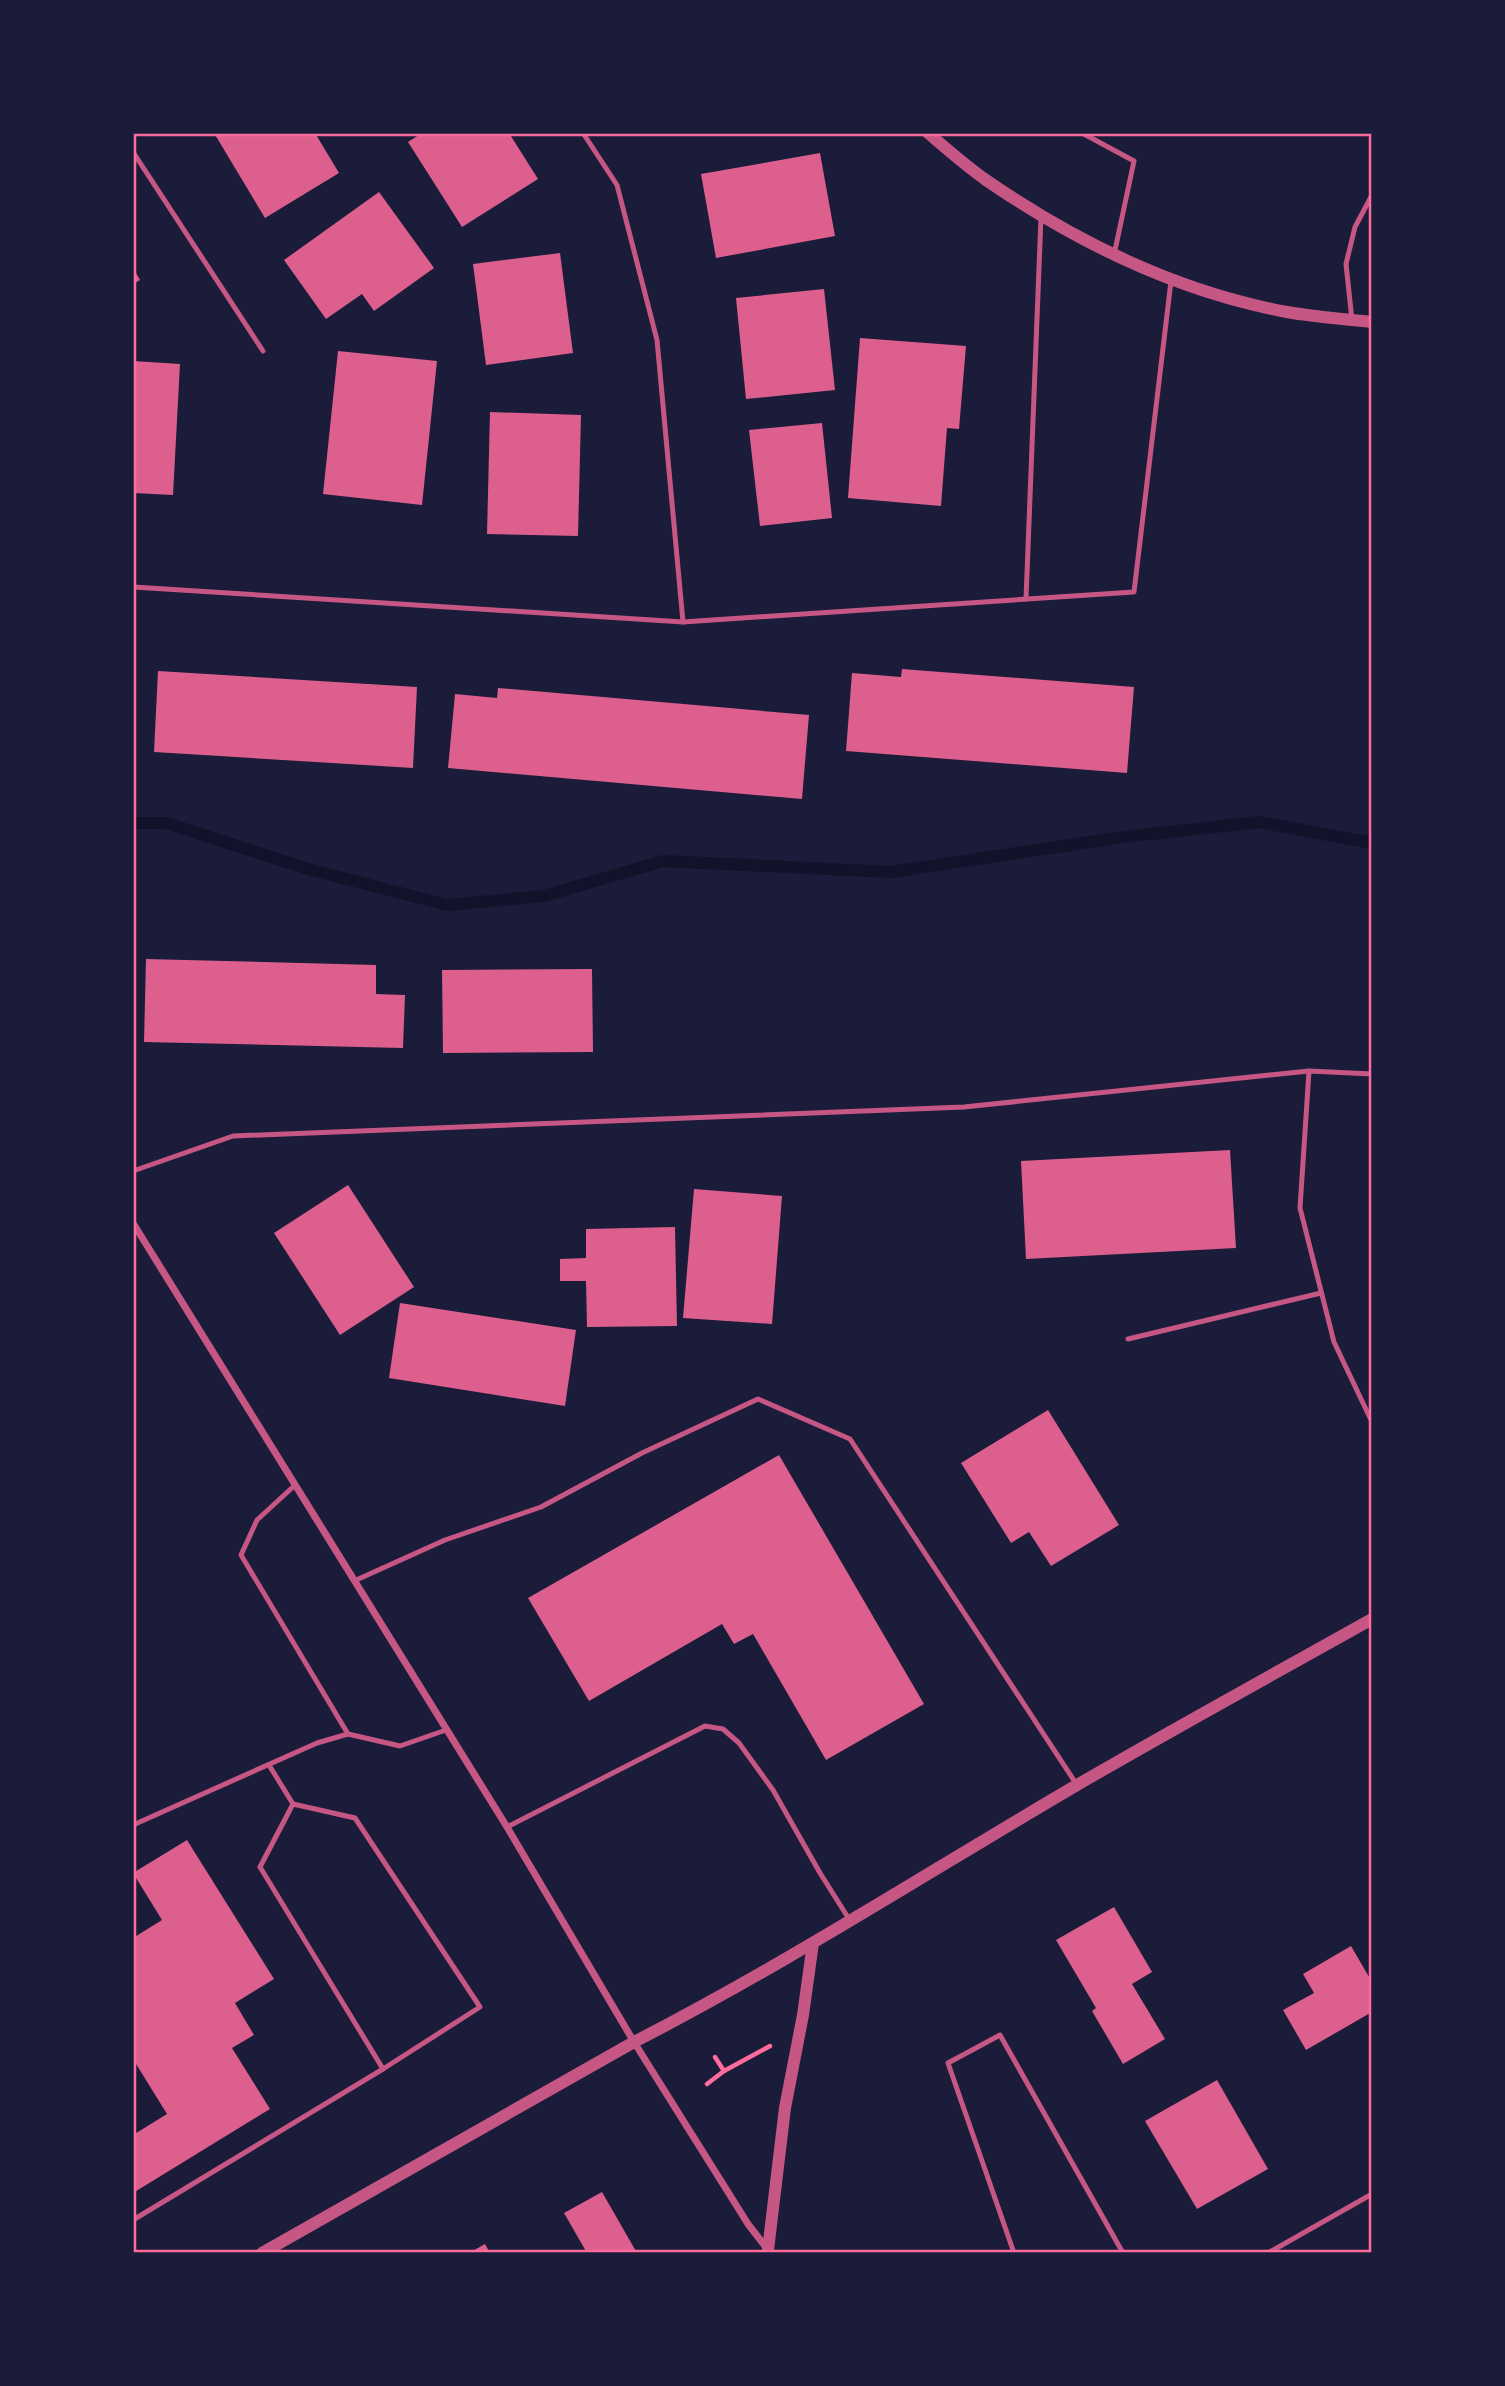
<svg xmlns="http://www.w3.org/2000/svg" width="1505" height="2386" font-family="'Public Sans',sans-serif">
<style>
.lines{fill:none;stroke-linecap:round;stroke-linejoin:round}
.stream{stroke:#12122b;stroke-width:12}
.building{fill:#dd5f8e}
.path{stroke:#ff6b9d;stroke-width:4.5}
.service{stroke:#c65784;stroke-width:5}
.minor{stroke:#c65784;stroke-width:7}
.tertiary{stroke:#c65784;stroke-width:12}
.neatline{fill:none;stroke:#ff6b9d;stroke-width:2.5}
</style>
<rect width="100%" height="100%" fill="#1b1b3a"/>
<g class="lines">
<path class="stream" d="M133,823H166L308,869L447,905L544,896L663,861L891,872L1123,837L1259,822L1372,843"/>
</g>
<g class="building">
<path d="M214,133H315L339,173L265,218Z"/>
<path d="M422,133H509L538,179L462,227L408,142Z"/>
<path d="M820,153L835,236L716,258L701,174Z"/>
<path d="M379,192L434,268L374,311L362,294L326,319L284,260Z"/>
<path d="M560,253L573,353L486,365L473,264Z"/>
<path d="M133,268L140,280L133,284Z"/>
<path d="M824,289L835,390L746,399L736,298Z"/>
<path d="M860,338L966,346L959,429L947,428L941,506L848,498Z"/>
<path d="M338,351L437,361L422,505L323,494Z"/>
<path d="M133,361L180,364L173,495L133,493Z"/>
<path d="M490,412L581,415L578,536L487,534Z"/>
<path d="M822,423L832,518L760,526L749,430Z"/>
<path d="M902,669L1134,687L1127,773L846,751L852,673L901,677Z"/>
<path d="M158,671L417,687L413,768L154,752Z"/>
<path d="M498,688L809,715L802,799L448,768L455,694L497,698Z"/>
<path d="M146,959L376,965V994L405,995L403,1048L144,1042Z"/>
<path d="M592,969L593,1052L443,1053L442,970Z"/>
<path d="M1230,1150L1236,1248L1026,1259L1021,1161Z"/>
<path d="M348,1185L414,1287L340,1335L274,1233Z"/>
<path d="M694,1189L782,1196L772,1324L683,1318Z"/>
<path d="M675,1227L677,1326L587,1327L586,1281H560V1259L586,1258V1229Z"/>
<path d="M400,1303L576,1330L565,1406L389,1378Z"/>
<path d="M1048,1410L1119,1525L1051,1566L1029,1532L1011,1543L961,1463Z"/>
<path d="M779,1455L924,1704L826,1760L753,1634L734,1644L722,1624L589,1701L528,1598Z"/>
<path d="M187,1840L274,1979L235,2003L254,2035L232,2048L270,2109L133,2193V2135L167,2114L133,2059V1938L162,1920L133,1873Z"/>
<path d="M1114,1907L1152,1972L1132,1984L1165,2039L1123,2064L1092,2011L1096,2008L1056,1940Z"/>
<path d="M1351,1946L1372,1982V2012L1306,2050L1283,2010L1314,1993L1303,1974Z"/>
<path d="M1217,2080L1268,2169L1197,2209L1145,2121Z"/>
<path d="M602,2192L637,2253H587L564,2213Z"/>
<path d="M485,2244L490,2253H469Z"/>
</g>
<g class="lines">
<g class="path">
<path d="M715,2057L724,2071"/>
<path d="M707,2084L724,2071L770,2046"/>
</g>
<g class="service">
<path d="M583,133L617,185L657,340L683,622"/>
<path d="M1082,133L1134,161L1114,255"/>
<path d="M133,152L263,351"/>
<path d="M1352,320L1346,264L1355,227L1372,195"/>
<path d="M133,587L683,622L1134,592L1171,281"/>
<path d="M1026,599L1041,217"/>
<path d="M1309,1071L1300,1208L1334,1342L1372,1422"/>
<path d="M133,1171L233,1136L964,1107L1309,1071L1372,1074"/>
<path d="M1128,1339L1321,1293"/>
<path d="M294,1486L257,1520L241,1555L348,1734L400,1746L446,1730"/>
<path d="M354,1581L445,1540L541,1507L642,1453L758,1399L850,1439L1077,1785"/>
<path d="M269,1765L293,1804L260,1867L383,2069L480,2007L355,1818L293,1804"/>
<path d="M133,1825L317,1743L348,1734"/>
<path d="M507,1827L705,1726L723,1729L739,1743L773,1790L820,1873L849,1919"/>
<path d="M133,2220L383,2069"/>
<path d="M1014,2253L948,2063L1000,2035L1123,2253"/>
<path d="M1268,2253L1372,2194"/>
</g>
<path class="minor" d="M133,1223L507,1827L634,2042L748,2224L768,2250"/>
<g class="tertiary">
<path d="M928,133C947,149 966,166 986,180C1076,242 1179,292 1287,312C1315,317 1344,319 1372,322"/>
<path d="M768,2250L785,2108L803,2015L813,1943"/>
<path d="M262,2253L634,2042C786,1964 930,1871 1077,1785C1175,1728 1274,1674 1372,1619"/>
</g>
</g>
<rect width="1505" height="2386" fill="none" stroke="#1b1b3a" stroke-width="270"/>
<rect x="135" y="135" width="1235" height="2116" class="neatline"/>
</svg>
